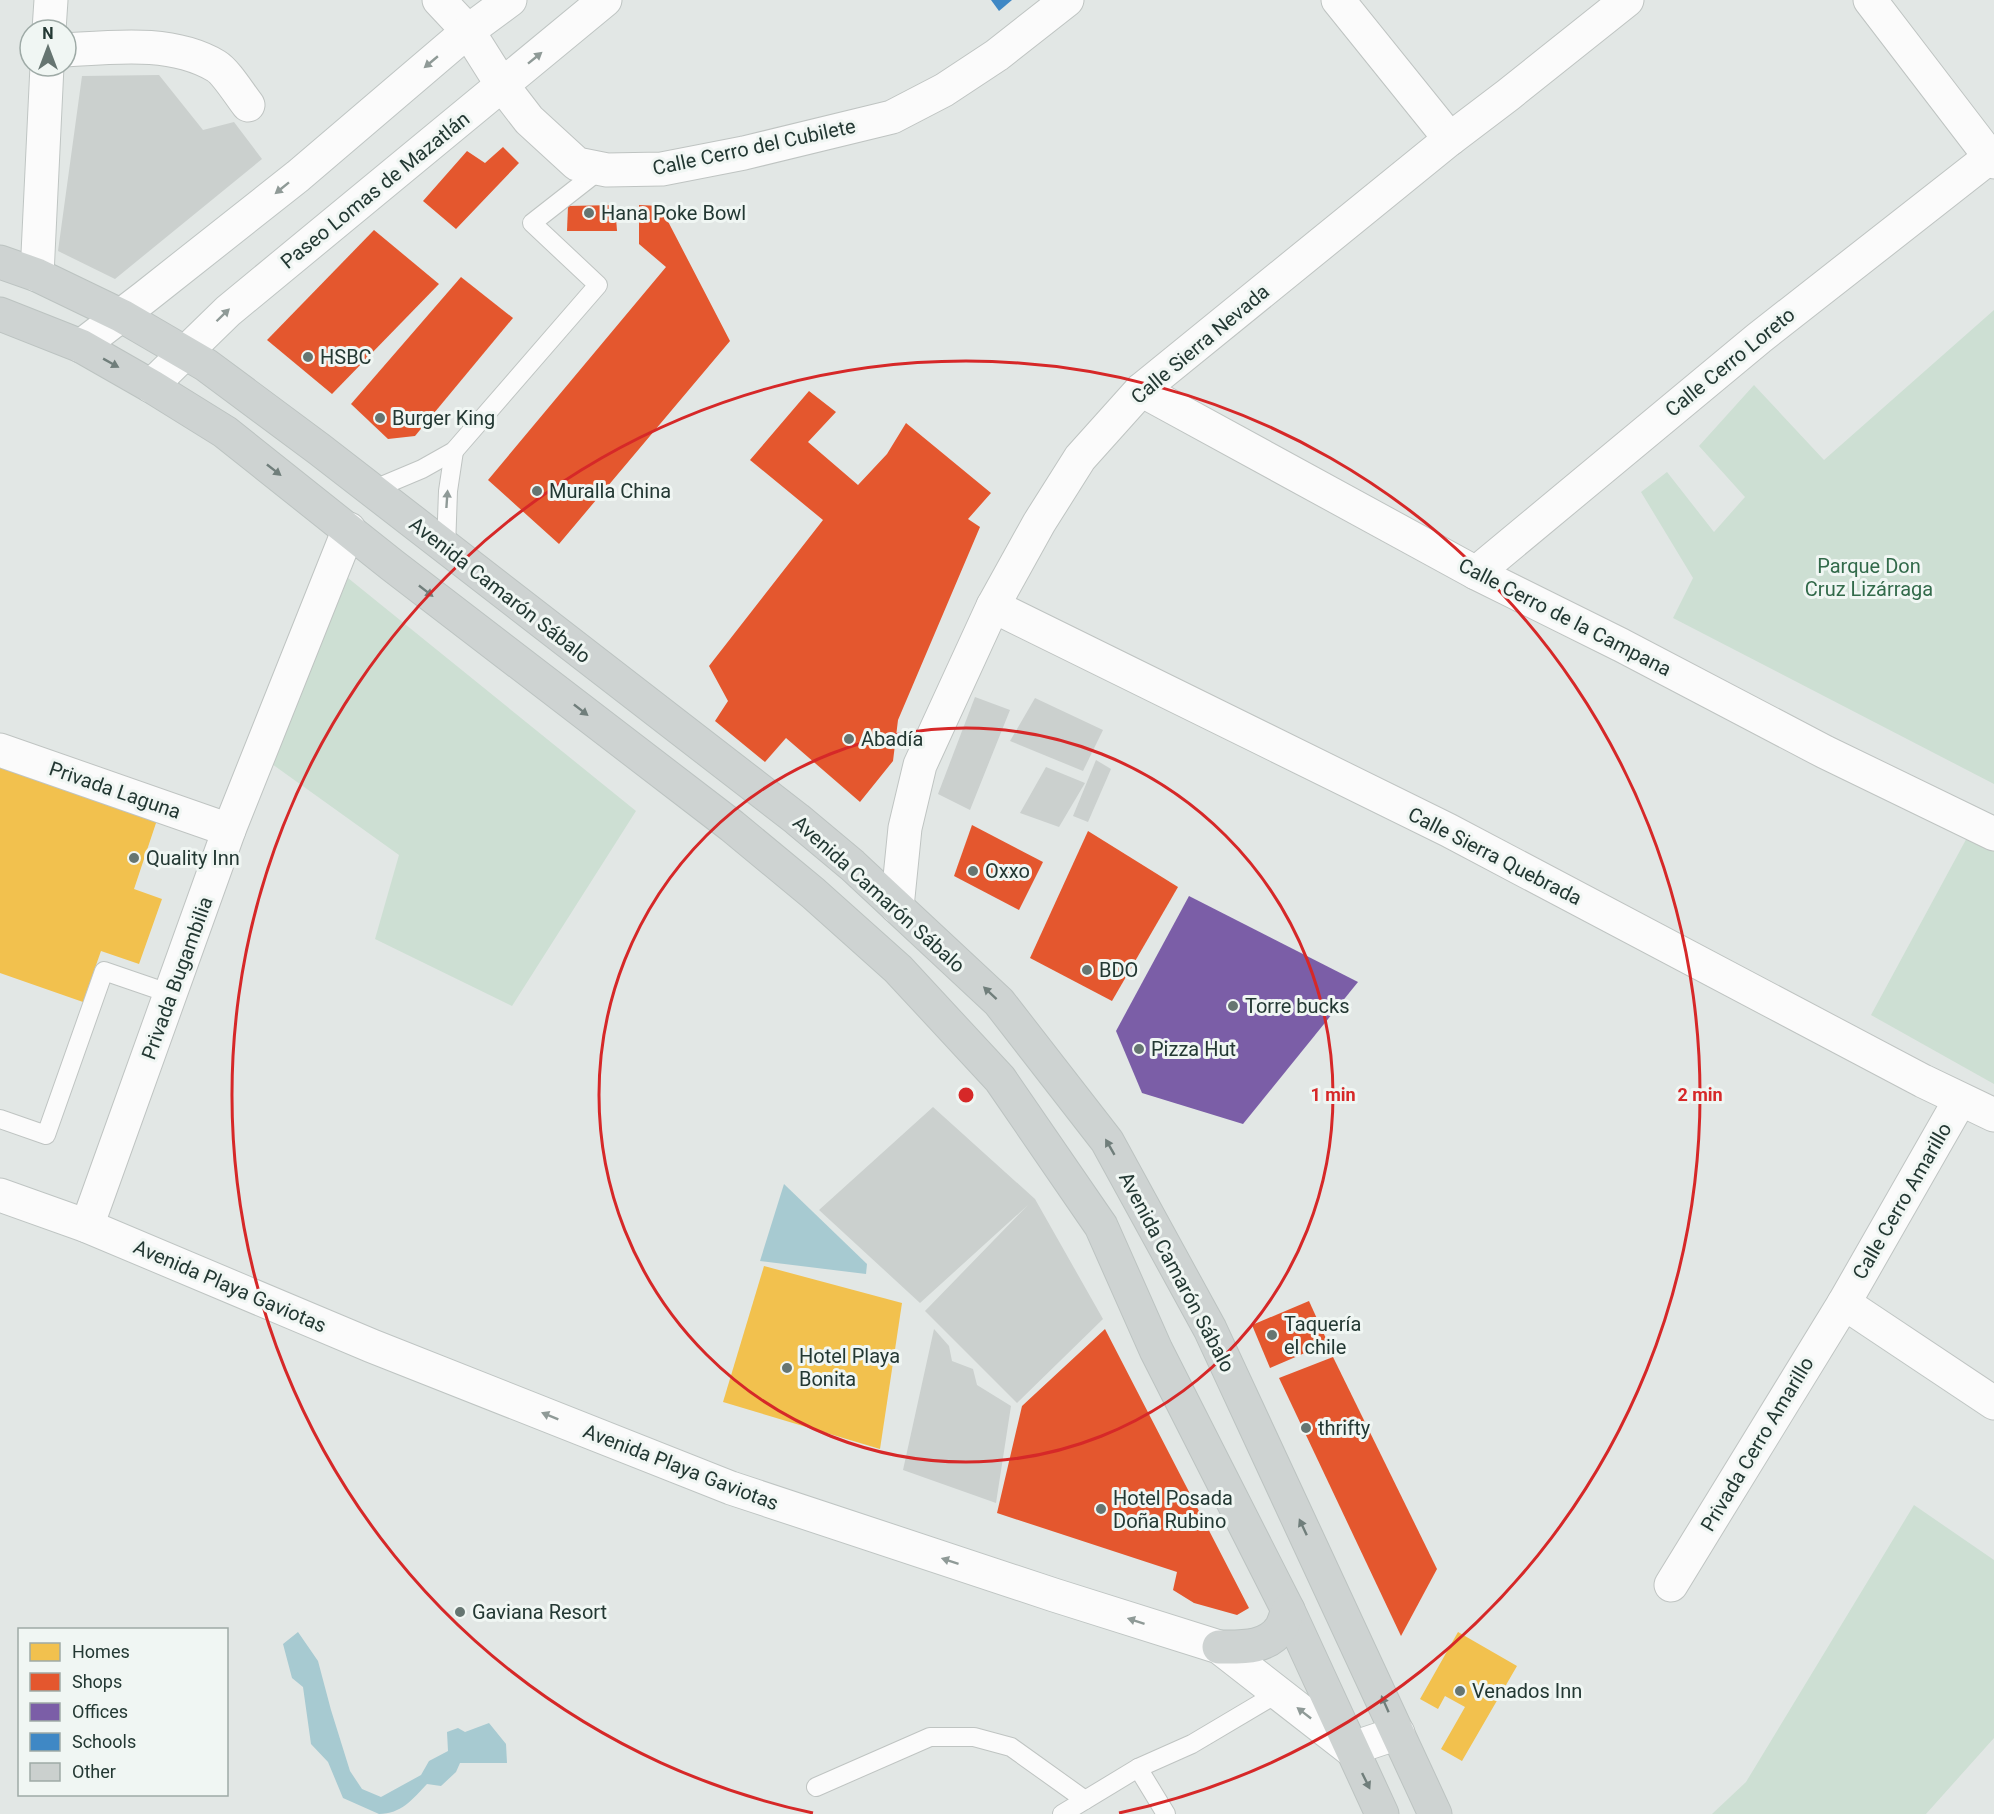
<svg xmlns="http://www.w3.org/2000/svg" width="1994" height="1814" font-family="Roboto,sans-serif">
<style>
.green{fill:#cddfd3}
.water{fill:#a7cad1}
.homes{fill:#f2c14e}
.shops{fill:#e4572e}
.offices{fill:#7b5ea7}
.schools{fill:#3f88c5}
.building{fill:#cbd0ce}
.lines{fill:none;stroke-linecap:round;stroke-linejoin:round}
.lane-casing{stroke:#bfc4c2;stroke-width:20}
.street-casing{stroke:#bfc4c2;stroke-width:35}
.secondary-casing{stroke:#bfc5c3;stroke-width:35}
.primary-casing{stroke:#bcc3c1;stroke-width:35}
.lane{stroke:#fbfbfb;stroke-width:18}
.street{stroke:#fbfbfb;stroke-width:33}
.secondary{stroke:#fbfbfb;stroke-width:33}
.primary{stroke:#ced3d2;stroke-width:33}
.oneway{fill:#8f9a97}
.oneway2{fill:#707e7b}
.ring{fill:none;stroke:#d62828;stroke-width:3}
.poi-dot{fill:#667571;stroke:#f0f6f3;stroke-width:2}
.labels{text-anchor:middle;stroke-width:6;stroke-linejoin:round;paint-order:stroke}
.street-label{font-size:20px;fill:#233833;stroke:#f0f6f3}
.poi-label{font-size:20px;fill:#233833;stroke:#f0f6f3;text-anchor:start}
.park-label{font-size:20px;fill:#326a4a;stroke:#f0f6f3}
.centre{fill:#d62828;stroke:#f0f6f3;stroke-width:3}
.ring-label{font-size:18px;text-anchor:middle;font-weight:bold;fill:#d62828;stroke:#f0f6f3;stroke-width:6;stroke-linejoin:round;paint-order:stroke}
</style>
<rect width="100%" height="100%" fill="#e2e7e5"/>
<g class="green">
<path d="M1994,310V784L1673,618L1693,578L1641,492L1667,472L1714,532L1745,497L1699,446L1754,385L1824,460Z"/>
<path d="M348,578L636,811L512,1006L375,939L399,855L272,764Z"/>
<path d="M1969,834L1994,846V1084L1871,1015Z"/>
<path d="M1914,1505L1994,1560V1738L1926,1814H1712L1746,1782Z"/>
</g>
<g class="water">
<path d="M784,1184L867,1264L866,1274L760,1261Z"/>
<path d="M298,1632L318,1661L331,1710L350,1771L362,1789L381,1797L421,1775L429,1761L448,1751L447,1732L458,1728L465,1732L489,1723L506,1744L507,1763H460L456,1772L441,1786L427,1784C413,1799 401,1814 379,1814L343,1798L328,1762L311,1744L303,1687L292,1678L283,1644Z"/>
</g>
<g class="homes">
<path d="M0,759L159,814L134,889L162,899L139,964L101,951L83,1002L0,973Z"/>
<path d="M764,1266L902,1303L880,1449L723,1402Z"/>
<path d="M1458,1632L1517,1666L1462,1761L1441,1749L1465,1707L1445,1696L1438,1709L1420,1699Z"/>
</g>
<g class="shops">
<path d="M503,147L519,163L456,229L423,201L467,151L485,163Z"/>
<path d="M615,205L617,231H567L568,206Z"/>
<path d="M639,205L660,206L730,341L559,544L488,480L666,267L639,244Z"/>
<path d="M374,230L439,284L332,394L267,340Z"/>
<path d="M461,277L513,318L415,436L388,439L351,404Z"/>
<path d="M809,391L836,412L808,442L858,485L887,454L906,423L991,493L968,519L980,527L898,720L893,761L860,802L786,738L765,762L715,721L728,701L709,666L823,520L750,460Z"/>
<path d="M972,825L1043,862L1019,910L954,876Z"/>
<path d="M1088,831L1178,887L1112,1001L1030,958Z"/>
<path d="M1309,1301L1328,1343L1270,1368L1252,1325Z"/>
<path d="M1105,1329L1249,1608L1237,1615L1194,1603L1173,1590L1177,1572L997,1513L1022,1406Z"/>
<path d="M1333,1357L1437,1569L1401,1636L1279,1378Z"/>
</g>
<path class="offices" d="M1189,896L1358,982L1243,1124L1142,1093L1116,1031Z"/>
<path class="schools" d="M991,0H1012L999,11Z"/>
<g class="building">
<path d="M159,75L203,130L234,122L262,159L115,279L58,251L82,76Z"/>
<path d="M975,697L1010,710L970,810L938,794Z"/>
<path d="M1035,698L1103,730L1083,771L1010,741Z"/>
<path d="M1096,760L1111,769L1088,822L1073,816Z"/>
<path d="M1046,767L1085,783L1059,827L1020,813Z"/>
<path d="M933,1107L1035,1199L1103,1319L1017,1403L925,1311L1028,1205L920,1303L819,1210Z"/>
<path d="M934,1329L949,1346L952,1361L973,1369L977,1385L1011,1406L996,1503L903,1470Z"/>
</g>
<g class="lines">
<defs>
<g id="lane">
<path d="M372,490L422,469L454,451L598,285L532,223L601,169"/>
<path d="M446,548L448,491L454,451"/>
<path d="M0,1119L46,1135L104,971L171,994"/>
<path d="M1138,1768L1166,1814"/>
<path d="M816,1787L930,1737H974L1011,1747L1085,1800"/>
<path d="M1062,1814L1138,1768L1192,1744L1278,1693"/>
</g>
<g id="street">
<path d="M439,0L468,31L502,85L529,120L577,164L607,170L662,169L744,153L892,117L944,90L997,55L1067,0"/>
<path d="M1338,0L1450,139"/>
<path d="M1870,0L1994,162"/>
<path d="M66,50C115,47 172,40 216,66C226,72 240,95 248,105"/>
<path d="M1141,390L1476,573L1621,645L1825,752L1994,834"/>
<path d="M1476,573L1759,338L1990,157"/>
<path d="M993,606L1448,830L1923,1081L1994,1115"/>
<path d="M0,750L229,830"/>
<path d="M897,907L905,828L920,765L993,606L1039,523L1080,458L1141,390L1450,139L1508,95L1627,0"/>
<path d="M87,1226L229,830L349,529"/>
<path d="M1844,1303L1994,1403"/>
<path d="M1671,1585L1844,1303L1960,1100"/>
</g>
<g id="secondary">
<path d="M49,30L51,0"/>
<path d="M37,275L47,66"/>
<path d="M81,346L145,297L298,176L468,31L510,0"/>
<path d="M151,386L228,311L605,0"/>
<path d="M0,1195L87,1226L372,1346L731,1488L1054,1595L1219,1647L1350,1749L1398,1733"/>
</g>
<g id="primary">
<path d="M0,262L37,275L122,316L206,365L319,449L797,819L852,865L999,1002L1107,1141L1210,1329L1435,1814"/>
<path d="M0,314L81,346L151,386L225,432L392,565L732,826L813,893L898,969L1000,1079L1101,1226L1156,1350L1288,1610L1382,1814"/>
<path d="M1219,1647C1241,1647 1267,1649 1281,1628C1284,1623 1286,1615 1288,1610"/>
</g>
</defs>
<use href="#lane" class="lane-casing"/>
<use href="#street" class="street-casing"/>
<use href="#secondary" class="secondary-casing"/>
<use href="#primary" class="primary-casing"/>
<use href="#lane" class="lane"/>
<use href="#street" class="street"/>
<use href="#secondary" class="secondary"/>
<use href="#primary" class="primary"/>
</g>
<defs><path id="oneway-solid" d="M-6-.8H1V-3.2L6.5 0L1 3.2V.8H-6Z" transform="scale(1.5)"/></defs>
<g class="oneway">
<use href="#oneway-solid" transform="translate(535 58) rotate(-39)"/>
<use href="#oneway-solid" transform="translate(431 62) rotate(140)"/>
<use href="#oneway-solid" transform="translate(282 188) rotate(141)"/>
<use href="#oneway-solid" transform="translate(223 315) rotate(-44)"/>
<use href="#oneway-solid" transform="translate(447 499) rotate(-86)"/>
<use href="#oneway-solid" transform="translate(550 1416) rotate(-158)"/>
<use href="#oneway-solid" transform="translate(950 1561) rotate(-162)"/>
<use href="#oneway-solid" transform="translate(1136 1621) rotate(-162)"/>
<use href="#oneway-solid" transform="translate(1304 1713) rotate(-142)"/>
</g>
<g class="oneway2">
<use href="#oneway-solid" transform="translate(111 363) rotate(29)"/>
<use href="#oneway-solid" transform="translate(274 470) rotate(38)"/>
<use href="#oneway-solid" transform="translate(426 591) rotate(38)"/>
<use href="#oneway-solid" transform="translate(581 710) rotate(38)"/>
<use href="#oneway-solid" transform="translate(990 993) rotate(-137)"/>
<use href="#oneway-solid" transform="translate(1110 1147) rotate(-120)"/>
<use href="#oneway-solid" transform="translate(1303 1527) rotate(-115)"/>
<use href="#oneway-solid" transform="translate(1385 1704) rotate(-114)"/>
<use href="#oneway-solid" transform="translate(1366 1781) rotate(64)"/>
</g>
<g class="ring">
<circle cx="966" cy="1095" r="367"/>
<path d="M813 1813A734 734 0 1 1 1119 1813"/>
</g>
<g class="poi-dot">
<circle cx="589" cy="213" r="6"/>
<circle cx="308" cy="357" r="6"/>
<circle cx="380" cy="418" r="6"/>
<circle cx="537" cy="491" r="6"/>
<circle cx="849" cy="739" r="6"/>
<circle cx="134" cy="858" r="6"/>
<circle cx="973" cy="871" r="6"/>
<circle cx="1087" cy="970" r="6"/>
<circle cx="1233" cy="1006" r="6"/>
<circle cx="1139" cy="1049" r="6"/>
<circle cx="1272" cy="1335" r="6"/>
<circle cx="787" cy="1368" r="6"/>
<circle cx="1306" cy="1428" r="6"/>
<circle cx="1101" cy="1509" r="6"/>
<circle cx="460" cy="1612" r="6"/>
<circle cx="1460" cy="1691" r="6"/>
</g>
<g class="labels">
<g class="street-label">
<text transform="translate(754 147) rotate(-12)" y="7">Calle Cerro del Cubilete</text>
<text transform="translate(375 190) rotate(-39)" y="7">Paseo Lomas de Mazatlán</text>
<text transform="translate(1200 344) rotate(-40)" y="7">Calle Sierra Nevada</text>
<text transform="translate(1730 362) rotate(-39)" y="7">Calle Cerro Loreto</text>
<text transform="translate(500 590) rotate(38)" y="7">Avenida Camarón Sábalo</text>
<text transform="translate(1565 617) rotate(27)" y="7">Calle Cerro de la Campana</text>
<text transform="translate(115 790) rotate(19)" y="7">Privada Laguna</text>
<text transform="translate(1495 856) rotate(27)" y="7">Calle Sierra Quebrada</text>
<text transform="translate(879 894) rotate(42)" y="7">Avenida Camarón Sábalo</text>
<text transform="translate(177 978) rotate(-70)" y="7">Privada Bugambilia</text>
<text transform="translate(1902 1201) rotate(-60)" y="7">Calle Cerro Amarillo</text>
<text transform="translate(1177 1272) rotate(62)" y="7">Avenida Camarón Sábalo</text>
<text transform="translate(230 1286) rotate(23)" y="7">Avenida Playa Gaviotas</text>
<text transform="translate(1757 1444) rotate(-59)" y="7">Privada Cerro Amarillo</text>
<text transform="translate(681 1467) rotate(21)" y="7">Avenida Playa Gaviotas</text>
</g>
<g class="poi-label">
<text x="601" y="220">Hana Poke Bowl</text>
<text x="320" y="364">HSBC</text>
<text x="392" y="425">Burger King</text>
<text x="549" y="498">Muralla China</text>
<text x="861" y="746">Abadía</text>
<text x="146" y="865">Quality Inn</text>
<text x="985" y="878">Oxxo</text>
<text x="1099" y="977">BDO</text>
<text x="1245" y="1013">Torre bucks</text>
<text x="1151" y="1056">Pizza Hut</text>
<text x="1284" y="1331">Taquería<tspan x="1284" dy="23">el chile</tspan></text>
<text x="799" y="1363">Hotel Playa<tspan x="799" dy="23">Bonita</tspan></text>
<text x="1318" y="1435">thrifty</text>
<text x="1113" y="1505">Hotel Posada<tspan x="1113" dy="23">Doña Rubino</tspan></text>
<text x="472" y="1619">Gaviana Resort</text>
<text x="1472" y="1698">Venados Inn</text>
</g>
<g class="park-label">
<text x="1869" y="573">Parque Don<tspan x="1869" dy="23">Cruz Lizárraga</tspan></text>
</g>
</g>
<circle cx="966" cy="1095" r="9" class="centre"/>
<g class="ring-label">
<text x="1333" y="1101">1 min</text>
<text x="1700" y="1101">2 min</text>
</g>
<rect x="18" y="1628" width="210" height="168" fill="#f0f6f3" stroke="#9eaaa6" stroke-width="1.5"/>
<rect x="30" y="1643" width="30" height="18" fill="#f2c14e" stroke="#9eaaa6" stroke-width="1.5"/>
<text x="72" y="1658" font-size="18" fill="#233833">Homes</text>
<rect x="30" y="1673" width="30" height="18" fill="#e4572e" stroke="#9eaaa6" stroke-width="1.5"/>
<text x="72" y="1688" font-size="18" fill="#233833">Shops</text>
<rect x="30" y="1703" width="30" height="18" fill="#7b5ea7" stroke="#9eaaa6" stroke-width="1.5"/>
<text x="72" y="1718" font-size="18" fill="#233833">Offices</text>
<rect x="30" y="1733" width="30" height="18" fill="#3f88c5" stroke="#9eaaa6" stroke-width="1.5"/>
<text x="72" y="1748" font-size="18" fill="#233833">Schools</text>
<rect x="30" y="1763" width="30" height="18" fill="#cbd0ce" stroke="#9eaaa6" stroke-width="1.5"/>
<text x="72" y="1778" font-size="18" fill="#233833">Other</text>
<g transform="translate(48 48)"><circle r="28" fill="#f0f6f3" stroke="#9eaaa6" stroke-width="1.5"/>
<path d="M0-4.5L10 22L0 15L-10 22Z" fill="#667571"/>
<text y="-9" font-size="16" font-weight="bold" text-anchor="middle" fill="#233833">N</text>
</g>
</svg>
